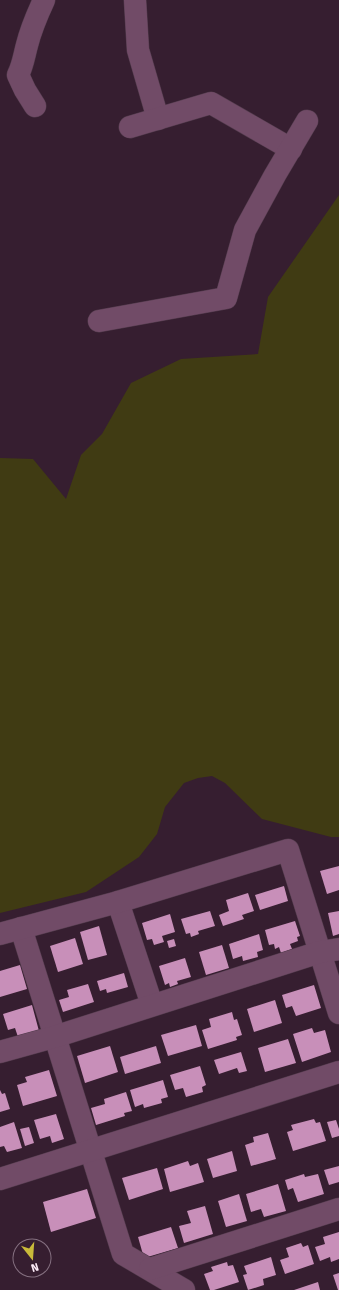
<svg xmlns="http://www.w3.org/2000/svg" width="339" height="1290" font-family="'Fira Sans',sans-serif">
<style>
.green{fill:#403b13}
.building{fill:#c88fb9}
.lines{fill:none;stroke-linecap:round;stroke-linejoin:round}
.minor-casing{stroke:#523b4c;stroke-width:23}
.minor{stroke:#714b67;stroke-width:22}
</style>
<rect width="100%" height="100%" fill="#361e30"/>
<path class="green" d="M339,195V837H331L262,819L225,783L212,776L198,778L184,783L165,807L157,834L139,857L86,892L0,913V458L33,459L66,499L81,455L102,434L131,383L181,359L258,354L268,297Z"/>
<g class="building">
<path d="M339,866V890L327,894L320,871Z"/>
<path d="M284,886L288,901L260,910L255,895Z"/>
<path d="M248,893L254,911L242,915L244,919L223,926L219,915L229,911L226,900Z"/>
<path d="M210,911L215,926L198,931L199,934L191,937L190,933L186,934L181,919Z"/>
<path d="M339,911V934L333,936L328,913Z"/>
<path d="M170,914L175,932L162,936L164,942L154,945L152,939L147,940L142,923Z"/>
<path d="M295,921L300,936L297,937L298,941L290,944L292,949L281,953L279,947L275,949L274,944L269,945L265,930Z"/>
<path d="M99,926L107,955L88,960L80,932Z"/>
<path d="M259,934L263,950L257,952L258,957L243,961L242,956L233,959L229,944Z"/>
<path d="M75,938L83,964L58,972L50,946Z"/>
<path d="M174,939L176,946L169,948L167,941Z"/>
<path d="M222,945L229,968L206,975L199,952Z"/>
<path d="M185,958L191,977L177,981L178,984L170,987L169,983L165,985L159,966Z"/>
<path d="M20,965L27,989L0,997V971Z"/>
<path d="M124,973L128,987L107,993L106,989L100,991L97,981Z"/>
<path d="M88,984L94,1002L63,1012L59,1000L69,997L67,990Z"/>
<path d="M314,985L321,1008L296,1016L292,1006L286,1008L282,995Z"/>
<path d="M275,1000L282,1023L254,1032L247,1009Z"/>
<path d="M32,1005L39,1031L18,1037L15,1028L8,1030L3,1014Z"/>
<path d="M232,1012L234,1020L237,1019L242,1035L236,1037L237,1040L208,1049L202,1030L211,1027L209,1019Z"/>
<path d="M196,1025L202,1046L168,1056L161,1035Z"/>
<path d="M312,1028L314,1033L325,1030L331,1052L302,1062L293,1034Z"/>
<path d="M288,1039L296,1063L265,1072L258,1048Z"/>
<path d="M110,1046L118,1072L85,1083L77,1056Z"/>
<path d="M156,1046L161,1063L125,1074L120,1057Z"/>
<path d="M241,1052L247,1071L239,1073L237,1068L219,1074L214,1060Z"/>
<path d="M200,1066L206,1085L202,1087L203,1092L186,1097L183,1088L175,1090L170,1075Z"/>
<path d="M49,1070L57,1096L23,1106L17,1085L27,1082L25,1077Z"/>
<path d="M163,1080L168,1097L161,1099L162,1103L144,1108L143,1104L135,1107L130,1090Z"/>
<path d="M0,1090L2,1094L5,1093L10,1109L0,1112Z"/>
<path d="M126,1092L132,1111L124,1113L125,1116L96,1125L91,1108L105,1104L104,1099Z"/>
<path d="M56,1114L64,1139L52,1143L50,1136L40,1139L34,1120Z"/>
<path d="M314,1119L316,1123L320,1122L326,1141L293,1151L287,1132L293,1130L291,1125Z"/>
<path d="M336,1120L339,1129V1136L332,1138L327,1122Z"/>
<path d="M14,1122L22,1148L7,1152L4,1146L0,1147V1127Z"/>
<path d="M29,1127L34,1143L25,1146L20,1129Z"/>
<path d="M268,1133L276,1159L251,1166L245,1145L254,1142L253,1137Z"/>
<path d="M232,1151L237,1171L213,1178L207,1159Z"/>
<path d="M188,1161L190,1166L198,1163L204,1182L170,1192L164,1169Z"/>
<path d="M339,1166V1182L329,1185L324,1170Z"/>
<path d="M157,1168L163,1189L129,1200L122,1178Z"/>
<path d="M304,1174L305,1177L318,1174L324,1194L298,1202L293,1188L288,1190L285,1180Z"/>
<path d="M278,1184L286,1211L264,1217L261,1209L251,1212L246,1194Z"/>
<path d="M87,1189L96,1218L51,1232L43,1202Z"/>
<path d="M239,1194L247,1221L226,1227L218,1201Z"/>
<path d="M205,1206L213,1234L184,1243L179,1226L191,1223L187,1211Z"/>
<path d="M171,1227L178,1248L144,1258L138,1237Z"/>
<path d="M339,1232V1259L331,1262L330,1257L320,1261L315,1247L325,1244L323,1237Z"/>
<path d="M301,1243L303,1247L308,1245L314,1264L285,1274L280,1260L289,1257L286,1248Z"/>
<path d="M271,1257L276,1275L263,1279L264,1285L248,1290L243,1275L247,1274L244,1266Z"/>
<path d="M227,1262L228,1266L233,1265L239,1282L214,1290H210L204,1274L213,1271L211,1267Z"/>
<path d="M339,1273V1290H338L333,1275Z"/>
<path d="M318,1282L320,1290H294Z"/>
</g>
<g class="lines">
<defs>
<g id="minor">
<path d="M135,0L138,50L158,119"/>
<path d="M35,106L25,90L18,75C23,65 24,56 27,45C31,29 37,15 44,0"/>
<path d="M130,127L211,103L291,149"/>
<path d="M99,321L226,298L245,230L275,175L307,121"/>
<path d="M118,902L152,1005"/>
<path d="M21,928L123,1254L184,1290"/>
<path d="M0,934L118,902L288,850L339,1013"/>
<path d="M0,1052L54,1037L320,952L339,949"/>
<path d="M0,1179L339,1072"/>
<path d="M150,1269L339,1209"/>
</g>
</defs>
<use href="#minor" class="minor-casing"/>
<use href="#minor" class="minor"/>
</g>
<g transform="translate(32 1258) rotate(163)"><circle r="19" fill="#361e30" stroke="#857080"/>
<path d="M0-3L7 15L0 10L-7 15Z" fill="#c9ba3a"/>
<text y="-6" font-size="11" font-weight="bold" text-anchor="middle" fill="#fcebf7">N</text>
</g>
</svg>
